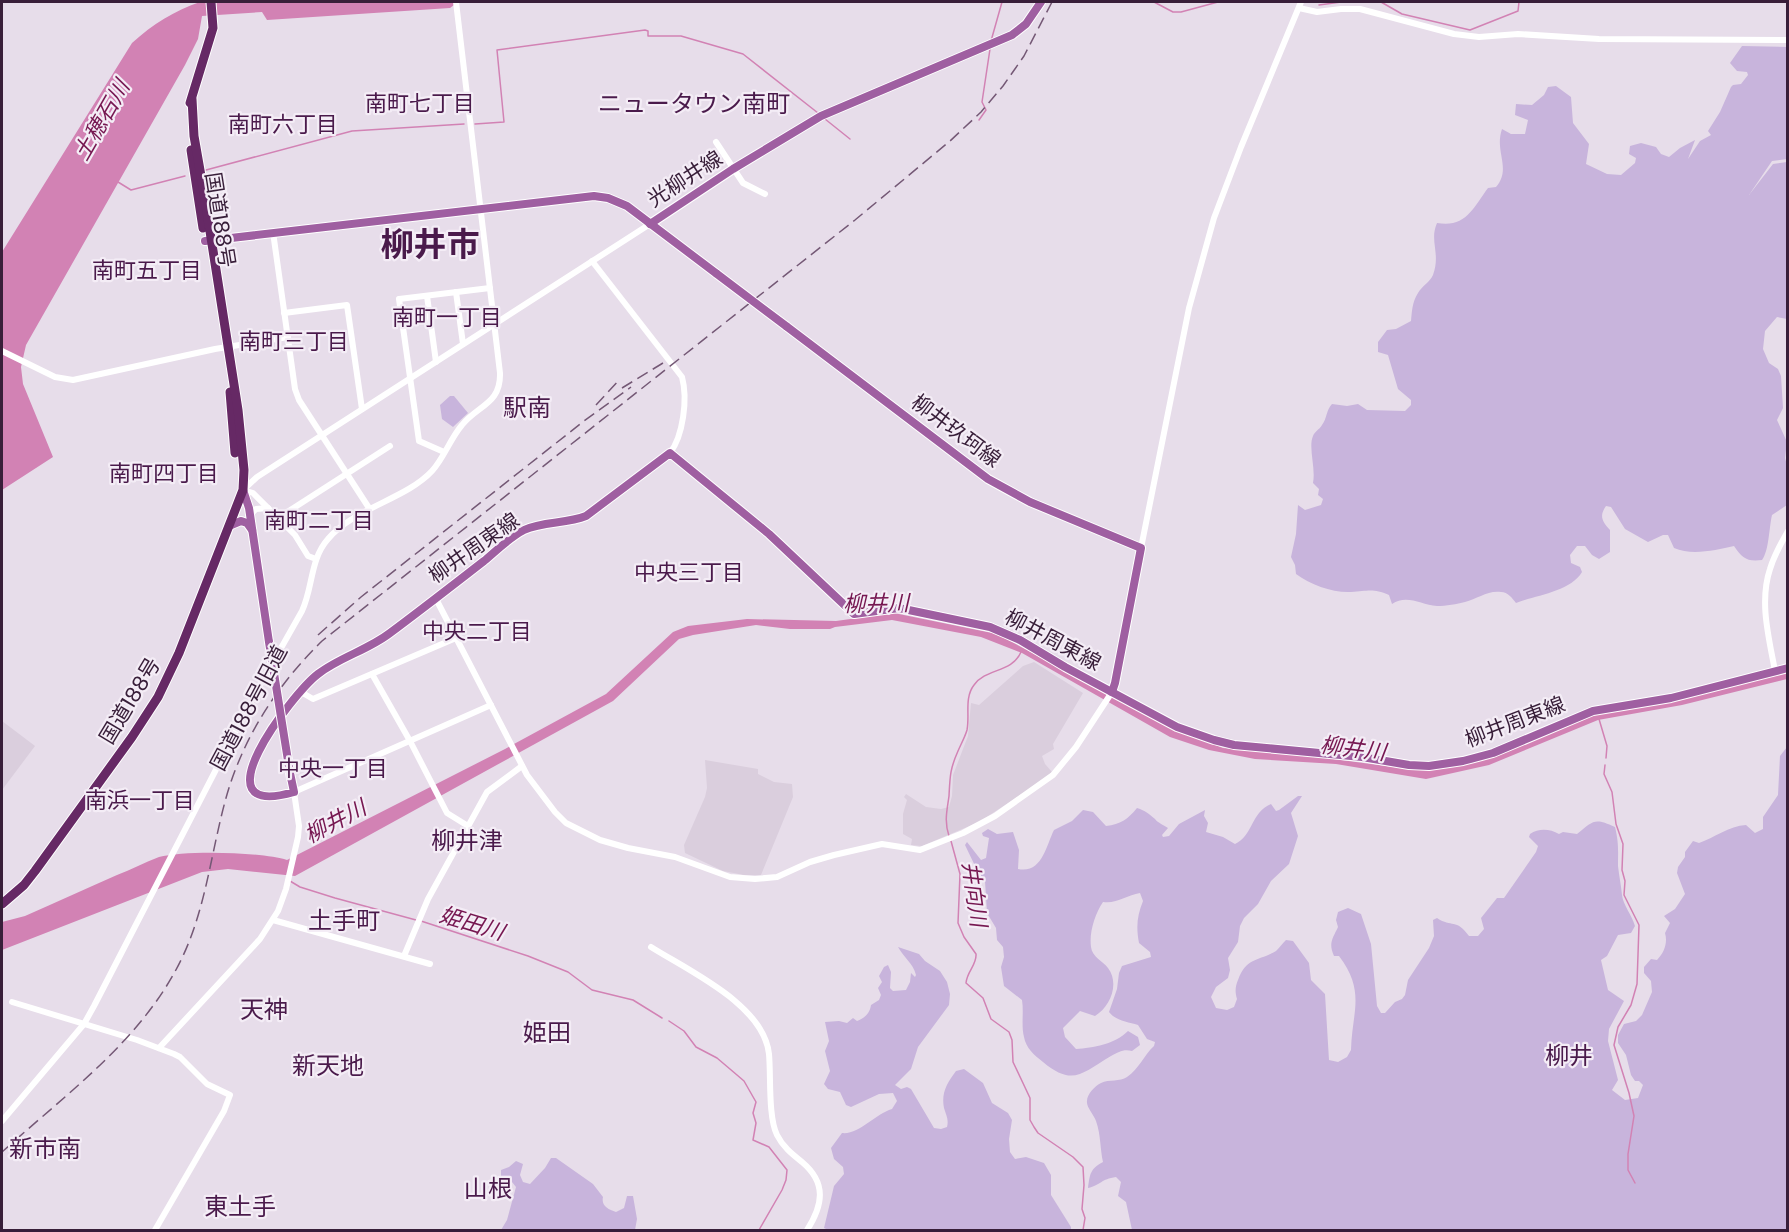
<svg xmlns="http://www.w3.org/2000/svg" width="1789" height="1232" font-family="Poppins,'Noto Sans JP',sans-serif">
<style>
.built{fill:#dacedd}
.green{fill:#c8b4dc}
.water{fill:#d282b4}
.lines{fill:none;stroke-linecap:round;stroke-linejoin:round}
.stream{stroke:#d282b4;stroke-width:1.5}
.major-casing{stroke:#fff;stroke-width:10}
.highway-casing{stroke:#fff;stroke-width:11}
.minor{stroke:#fff;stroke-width:6}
.major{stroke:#9f5fa1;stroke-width:8}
.highway{stroke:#662965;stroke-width:9}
.rail{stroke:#745875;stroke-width:1.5;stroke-dasharray:12 6;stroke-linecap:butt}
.major-bridge-casing{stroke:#fff;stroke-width:10;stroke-linecap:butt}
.major-bridge{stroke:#9f5fa1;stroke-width:8}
.labels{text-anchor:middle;stroke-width:4.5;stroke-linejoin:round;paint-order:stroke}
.street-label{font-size:21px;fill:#381e39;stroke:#f4edf6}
.neighbourhood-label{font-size:22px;fill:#4a1a4b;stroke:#f4edf6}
.water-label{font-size:22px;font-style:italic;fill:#761751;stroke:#f4edf6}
.quarter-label{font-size:24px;fill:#4a1a4b;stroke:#f4edf6}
.town-label{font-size:33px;font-weight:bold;fill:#4a1a4b;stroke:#f4edf6}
</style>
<rect width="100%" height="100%" fill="#e7ddea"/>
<g class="built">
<path d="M1034,662L1083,693L1053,744L1054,749L1042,756L1045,764L1052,772L1037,784L979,822L922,846L911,845L912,839L903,834V814L907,800L904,797L906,794L926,807L941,809L949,807L952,796L953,775L968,736L971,703L979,705L1023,666Z"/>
<path d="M2,721L35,746L2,790Z"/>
<path d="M705,760L758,769V774L774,782L792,784L793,797L761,875H744L723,871L685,853L684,845L705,797L707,788Z"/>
</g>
<g class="green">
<path d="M1742,46L1788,47L1787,159L1772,161L1749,195L1773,164L1787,162V319L1777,317L1765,331L1763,349L1769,363L1778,369L1781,376L1783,408L1777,420L1787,442L1785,458L1788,469L1787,505L1772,515C1769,528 1769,551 1762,560C1747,562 1742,558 1734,546C1716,550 1692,556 1674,548L1668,535H1663L1648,542L1625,529L1611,507L1606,506C1599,516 1602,521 1610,530V552L1599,559L1592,555L1585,546H1577L1570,555L1571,563L1580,567L1582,572C1570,592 1536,595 1516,603C1512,598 1508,592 1501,592C1488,590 1477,599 1465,602C1457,604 1446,606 1437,606C1421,605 1407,594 1392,604L1389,595C1373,588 1368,591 1351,592C1333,593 1311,585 1296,574L1295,565L1291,557L1296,534L1298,505L1305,510L1321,505L1323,499L1318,495L1319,489L1313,483C1316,468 1308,447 1313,436C1315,431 1319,430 1322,425C1327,419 1326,410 1332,404L1347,406L1358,404L1367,410L1405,411L1411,405V400L1398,389L1388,355L1378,352V342L1387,330L1396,329L1411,321C1412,312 1412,302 1418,293C1422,286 1430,282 1433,275C1441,253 1429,241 1437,223C1466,228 1473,208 1488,188L1496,187C1512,168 1494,152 1502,129L1511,134H1525L1528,120L1515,115L1516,104L1532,105L1544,95L1548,87L1556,86L1571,97L1573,123L1589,144L1586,164L1607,174L1621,175L1635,163L1636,158L1629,154L1630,146L1641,143L1656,147L1661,154L1669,157L1680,148L1695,140L1688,159L1700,141L1711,135L1708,131L1720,112L1731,87L1733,85L1741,84L1748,75L1747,72L1737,71L1730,63Z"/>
<path d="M450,396H454L468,413L453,427L442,419L440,405Z"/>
<path d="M1787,747V1230H1132L1126,1202L1118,1196L1121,1182L1116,1177C1101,1179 1101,1185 1088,1188C1090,1174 1090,1169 1103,1162C1100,1149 1101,1135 1096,1121C1094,1115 1086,1107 1087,1101C1087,1094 1095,1086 1101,1083C1109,1079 1120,1082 1127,1077C1139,1069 1144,1055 1154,1046L1155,1042L1147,1039L1138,1025C1128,1022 1116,1021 1109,1012L1117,989L1119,973L1122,966L1151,957L1150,952L1139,943C1136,927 1137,916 1143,901L1140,893C1127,895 1117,904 1103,902C1095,914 1089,932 1091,947C1092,957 1103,961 1108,968C1120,984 1110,1007 1095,1016L1080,1011L1063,1028L1065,1037L1076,1049C1093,1048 1115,1044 1128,1031L1138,1037L1140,1045L1132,1051C1123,1049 1119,1052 1111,1056C1082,1073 1073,1087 1043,1062C1034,1055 1026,1048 1024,1037C1021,1025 1024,1012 1022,1000L1004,986L1001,967L1004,957L1003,947L997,940L996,928L987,913L985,881L977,870L965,845L967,842L981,860L986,858L989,838L983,836L982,833L988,829L997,834L1013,832L1019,850L1018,869C1042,874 1046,846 1054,830L1072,821L1083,810L1093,812L1106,826C1121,824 1127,820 1137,808C1146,811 1148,813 1155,819C1158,823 1164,825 1168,828L1162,835L1163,837L1169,836L1179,824L1205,810L1204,816L1208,823L1206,832L1223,837L1235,844C1253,836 1251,812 1271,804L1276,811L1279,810L1298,796H1302L1291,813L1298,836L1289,864L1271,881L1258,904L1244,918L1240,926L1238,942L1228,958L1230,970L1228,978L1216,987L1211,997L1216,1008L1227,1010L1234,1007L1237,999C1235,992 1235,987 1238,980C1246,957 1259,961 1276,951C1279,948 1283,943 1286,940L1293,941L1309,963L1311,980L1325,994L1329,1060L1338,1062L1347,1057L1351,1050C1352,1011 1366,992 1339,956H1334C1328,943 1333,938 1338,927L1336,920L1338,912L1348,908L1361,914L1371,944L1377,1006L1381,1013H1385L1395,1002L1402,999L1405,995L1408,980L1429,948L1434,936L1433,920L1437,918C1452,928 1456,918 1469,936H1478L1484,929L1481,918L1497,898H1504L1536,852L1538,846L1529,837L1530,834C1539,828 1550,829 1559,834L1563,832L1577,834C1593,821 1594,817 1615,827C1619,843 1618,851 1618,866C1619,875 1621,885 1622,895C1623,905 1632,915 1635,926L1631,933L1618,935L1607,956L1601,960L1608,990L1624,1001L1609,1029L1608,1041L1618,1080L1612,1090L1625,1100L1638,1098L1643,1085L1639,1081H1635L1631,1075L1626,1055L1618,1043V1035L1624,1024L1636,1021L1642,1015L1652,992L1651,981L1644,973V967L1651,959L1657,960C1664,953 1668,943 1665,933L1670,923L1664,916L1675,909L1685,894L1677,873L1678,867L1685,857V852L1693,841L1699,843C1714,838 1729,826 1746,825L1755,833L1763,829V817L1778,795L1780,756Z"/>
<path d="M898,947L919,954L925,961L940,971L947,982L950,994L949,1005L918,1047L911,1069L895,1085L901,1089L907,1087L911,1089L934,1128L941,1129L947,1127C949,1119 946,1115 944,1108C941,1093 947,1083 956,1071L964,1069L983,1083L992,1103L1008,1113L1012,1120L1009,1139L1010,1152L1015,1159L1026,1157L1044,1163L1051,1175V1195L1071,1227V1230H828L824,1228L834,1186L844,1174L843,1167L834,1159L831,1148L842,1133C859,1135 875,1114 892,1109L897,1101L893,1093L879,1094L851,1107L846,1105L840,1092L828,1089L824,1084L830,1071L825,1051L829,1041L825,1022L839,1021L847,1023L853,1018L857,1021C865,1018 870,1013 871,1005L879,1000L881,995L878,988L882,982L879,976L884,967L888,965L891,972L890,988L893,991L906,990L910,982L911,973L915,977L916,975C913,963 904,958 898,947Z"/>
<path d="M551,1158H556L593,1184L603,1197C601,1206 608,1209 616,1212L624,1208L627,1196H633L637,1219L635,1230H501L507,1220L516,1187L512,1182L501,1181V1170L509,1167L516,1161L523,1164L520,1175L523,1182L530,1184L545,1168Z"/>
</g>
<g class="water">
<path d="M200,2H458L450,8L267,20L262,12L202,16L198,39L185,65L26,345L21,367L23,384L53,457L2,490V252L132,43C153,24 174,11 200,2Z"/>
<path d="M894,613L997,634L1178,731L1223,748L1311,756L1416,770L1448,767L1595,715L1659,704L1787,673V679L1682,705L1598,720L1489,765L1426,779L1336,764L1255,759L1209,750L1170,737L1022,653L981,637L892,620L835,627L830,629H790L756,625L693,635L679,639L613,701L295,876L228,869L202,872L2,950V922L25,916C56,902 86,889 117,875C131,870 145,862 159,857C185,850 262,852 287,860L505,749L606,694L673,632L688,626L747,619L836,621Z"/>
</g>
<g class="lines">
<g class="stream">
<path d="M1154,2L1173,12H1181L1218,2"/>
<path d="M1381,2L1402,14L1470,30L1518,11L1519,2"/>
<path d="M1319,5L1341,2"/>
<path d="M991,41L1002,2"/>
<path d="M825,119L850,139"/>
<path d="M979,120L986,110L982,102L990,49"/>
<path d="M475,124L504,122L497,50L645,30L648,31V36H681L743,54L818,113"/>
<path d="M206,170L352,131L464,124"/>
<path d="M118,182L131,190L185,176"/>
<path d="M1599,719L1607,746L1606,758"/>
<path d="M1605,765L1604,774L1612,792L1616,824L1623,844L1622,870L1625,881L1624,895L1639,925L1637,984L1631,1005L1618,1027L1614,1045L1629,1093L1634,1116L1628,1154V1170L1635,1183"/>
<path d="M949,836C944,821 947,811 949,796C950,776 950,769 958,751C961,744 965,737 967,730C970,715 964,698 974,685C986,668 1012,673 1021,652"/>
<path d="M951,841L960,874L958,923L964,937L976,954C977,965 967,971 966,983L983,998L991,1019L1009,1032L1012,1040L1013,1062L1030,1098V1120L1034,1127L1038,1133L1073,1157L1083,1167L1084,1185L1082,1209L1085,1218L1083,1230"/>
<path d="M290,881L300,887L335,898L416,920"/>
<path d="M421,921L528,956L568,972L592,990L633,1000L662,1018"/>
<path d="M669,1021L684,1031L696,1047L717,1058L737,1075L744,1081L756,1102L753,1113L756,1123L753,1140L769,1147L787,1170L786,1180L782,1190L759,1230"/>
</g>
<defs>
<g id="major">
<path d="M650,224L733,169L821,116L1012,35L1026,24L1041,2"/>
<path d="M205,241L594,196L608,198L627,206L717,274"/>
<path d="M786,326L988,479L1030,502L1141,548L1115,683L1112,692"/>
<path d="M243,490L249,508L269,642"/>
<path d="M229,526L241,521L247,523L252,530"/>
<path d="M290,773L294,792C194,821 292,694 318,674C340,657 368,650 390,633C421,610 453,585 484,561C496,551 510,537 524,530C543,521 566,524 586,516L670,453L769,534L854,614L899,608L990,627L1020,640L1065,667L1177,727L1214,740L1234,745L1362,757L1409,765L1429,766L1463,761L1493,753L1593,711L1671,698L1788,668"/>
</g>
<g id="highway">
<path d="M190,103L213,28L211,2"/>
<path d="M191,150L203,228"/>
<path d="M230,392L235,453"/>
<path d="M2,904L24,885L35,871L132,737L158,697L179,653L243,490L244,470L238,410L204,193L194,136L192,99"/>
</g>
</defs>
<use href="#major" class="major-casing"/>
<use href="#highway" class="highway-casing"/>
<g class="minor">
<path d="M1299,8L1317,12L1341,9H1360L1454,34L1479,37L1518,34L1599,39L1788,40"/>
<path d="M716,142L743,183L765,194"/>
<path d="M273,232L295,389L299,400L369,508"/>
<path d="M592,261L682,377C688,399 683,436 670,453"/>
<path d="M456,292L463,344"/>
<path d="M427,296L436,362"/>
<path d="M284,313L347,305L362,409"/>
<path d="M2,351L55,377L73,380L215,349L288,337"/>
<path d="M444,452L419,441L399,299L490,288"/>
<path d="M243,490L257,477L650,224"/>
<path d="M243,490L253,493L295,535L308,556L316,559"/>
<path d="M250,515L256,509L268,508"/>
<path d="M278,518L390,446"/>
<path d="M1141,548L1189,308L1214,218L1241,147L1301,2"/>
<path d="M435,597L527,775L555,812L566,823L600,840L628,848L675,857L730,877L755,879L777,877L810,862L834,855L882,844L920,850L963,833L995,816L1053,775L1076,747L1112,692"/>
<path d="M1775,671C1769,638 1759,602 1770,569C1774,556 1781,543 1788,531"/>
<path d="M372,674L410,741L447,813L468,826"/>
<path d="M301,692L313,699L456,638"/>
<path d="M273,920L430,964"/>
<path d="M651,947C689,971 764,1005 769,1054C771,1075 768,1117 777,1135C783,1147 792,1154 802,1162C827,1183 823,1205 807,1230"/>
<path d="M404,956L428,899L487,792L522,766"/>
<path d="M12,1002L137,1040L174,1054L180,1057L207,1084L230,1095L224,1111L155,1230"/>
<path d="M159,1048L260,939L278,911L286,889L298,837L299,826L294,792L491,705"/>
<path d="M2,1121L84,1024L94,1006L255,694L302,611C313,588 310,559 328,539C354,508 406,499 432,471C444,458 450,439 462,425C478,405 501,404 500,373L456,2"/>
</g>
<use href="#major" class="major"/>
<use href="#highway" class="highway"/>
<g class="rail">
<path d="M622,388L663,363"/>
<path d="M596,405L620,379"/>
<path d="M318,635L361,597L584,421L631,387"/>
<path d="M2,1152C66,1094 142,1040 181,960C206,909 211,852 226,798C243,737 278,684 322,641L855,220L950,141L981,112L1003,86L1024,56L1052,2"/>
</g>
<defs>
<g id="major-bridge">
<path d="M717,274L786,326"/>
<path d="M269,642L290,773"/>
</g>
</defs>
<use href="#major-bridge" class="major-bridge-casing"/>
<use href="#major-bridge" class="major-bridge"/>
</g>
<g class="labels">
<g class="street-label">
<text transform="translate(685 179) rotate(-33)" y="7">光柳井線</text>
<text transform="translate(220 220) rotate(81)" y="7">国道188号</text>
<text transform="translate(956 431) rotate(37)" y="7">柳井玖珂線</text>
<text transform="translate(474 548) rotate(-35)" y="7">柳井周東線</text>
<text transform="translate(1053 640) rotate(28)" y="7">柳井周東線</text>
<text transform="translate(130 701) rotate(-59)" y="7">国道188号</text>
<text transform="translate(249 708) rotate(-62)" y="7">国道188号旧道</text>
<text transform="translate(1515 722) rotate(-21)" y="7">柳井周東線</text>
</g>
<g class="neighbourhood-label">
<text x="420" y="111">南町七丁目</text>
<text x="283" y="132">南町六丁目</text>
<text x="147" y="278">南町五丁目</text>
<text x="447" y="325">南町一丁目</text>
<text x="294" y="349">南町三丁目</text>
<text x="164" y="481">南町四丁目</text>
<text x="319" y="528">南町二丁目</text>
<text x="689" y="580">中央三丁目</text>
<text x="477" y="639">中央二丁目</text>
<text x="333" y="776">中央一丁目</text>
<text x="140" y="808">南浜一丁目</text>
</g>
<g class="water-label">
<text transform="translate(101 120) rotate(-60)" y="8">土穂石川</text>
<text transform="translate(876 603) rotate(-1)" y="8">柳井川</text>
<text transform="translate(1353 748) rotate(7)" y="8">柳井川</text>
<text transform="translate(335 821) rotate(-28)" y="8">柳井川</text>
<text transform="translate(975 894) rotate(82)" y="8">井向川</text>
<text transform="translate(472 923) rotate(17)" y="8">姫田川</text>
</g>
<g class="quarter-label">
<text x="694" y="112">ニュータウン南町</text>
<text x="527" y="416">駅南</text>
<text x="467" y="849">柳井津</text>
<text x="344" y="929">土手町</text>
<text x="264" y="1018">天神</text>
<text x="547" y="1041">姫田</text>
<text x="1569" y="1064">柳井</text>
<text x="328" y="1074">新天地</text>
<text x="45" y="1157">新市南</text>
<text x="488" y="1197">山根</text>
<text x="240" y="1215">東土手</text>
</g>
<g class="town-label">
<text x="430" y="256">柳井市</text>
</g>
</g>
<rect width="1789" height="1232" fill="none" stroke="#381e39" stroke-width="6"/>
</svg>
